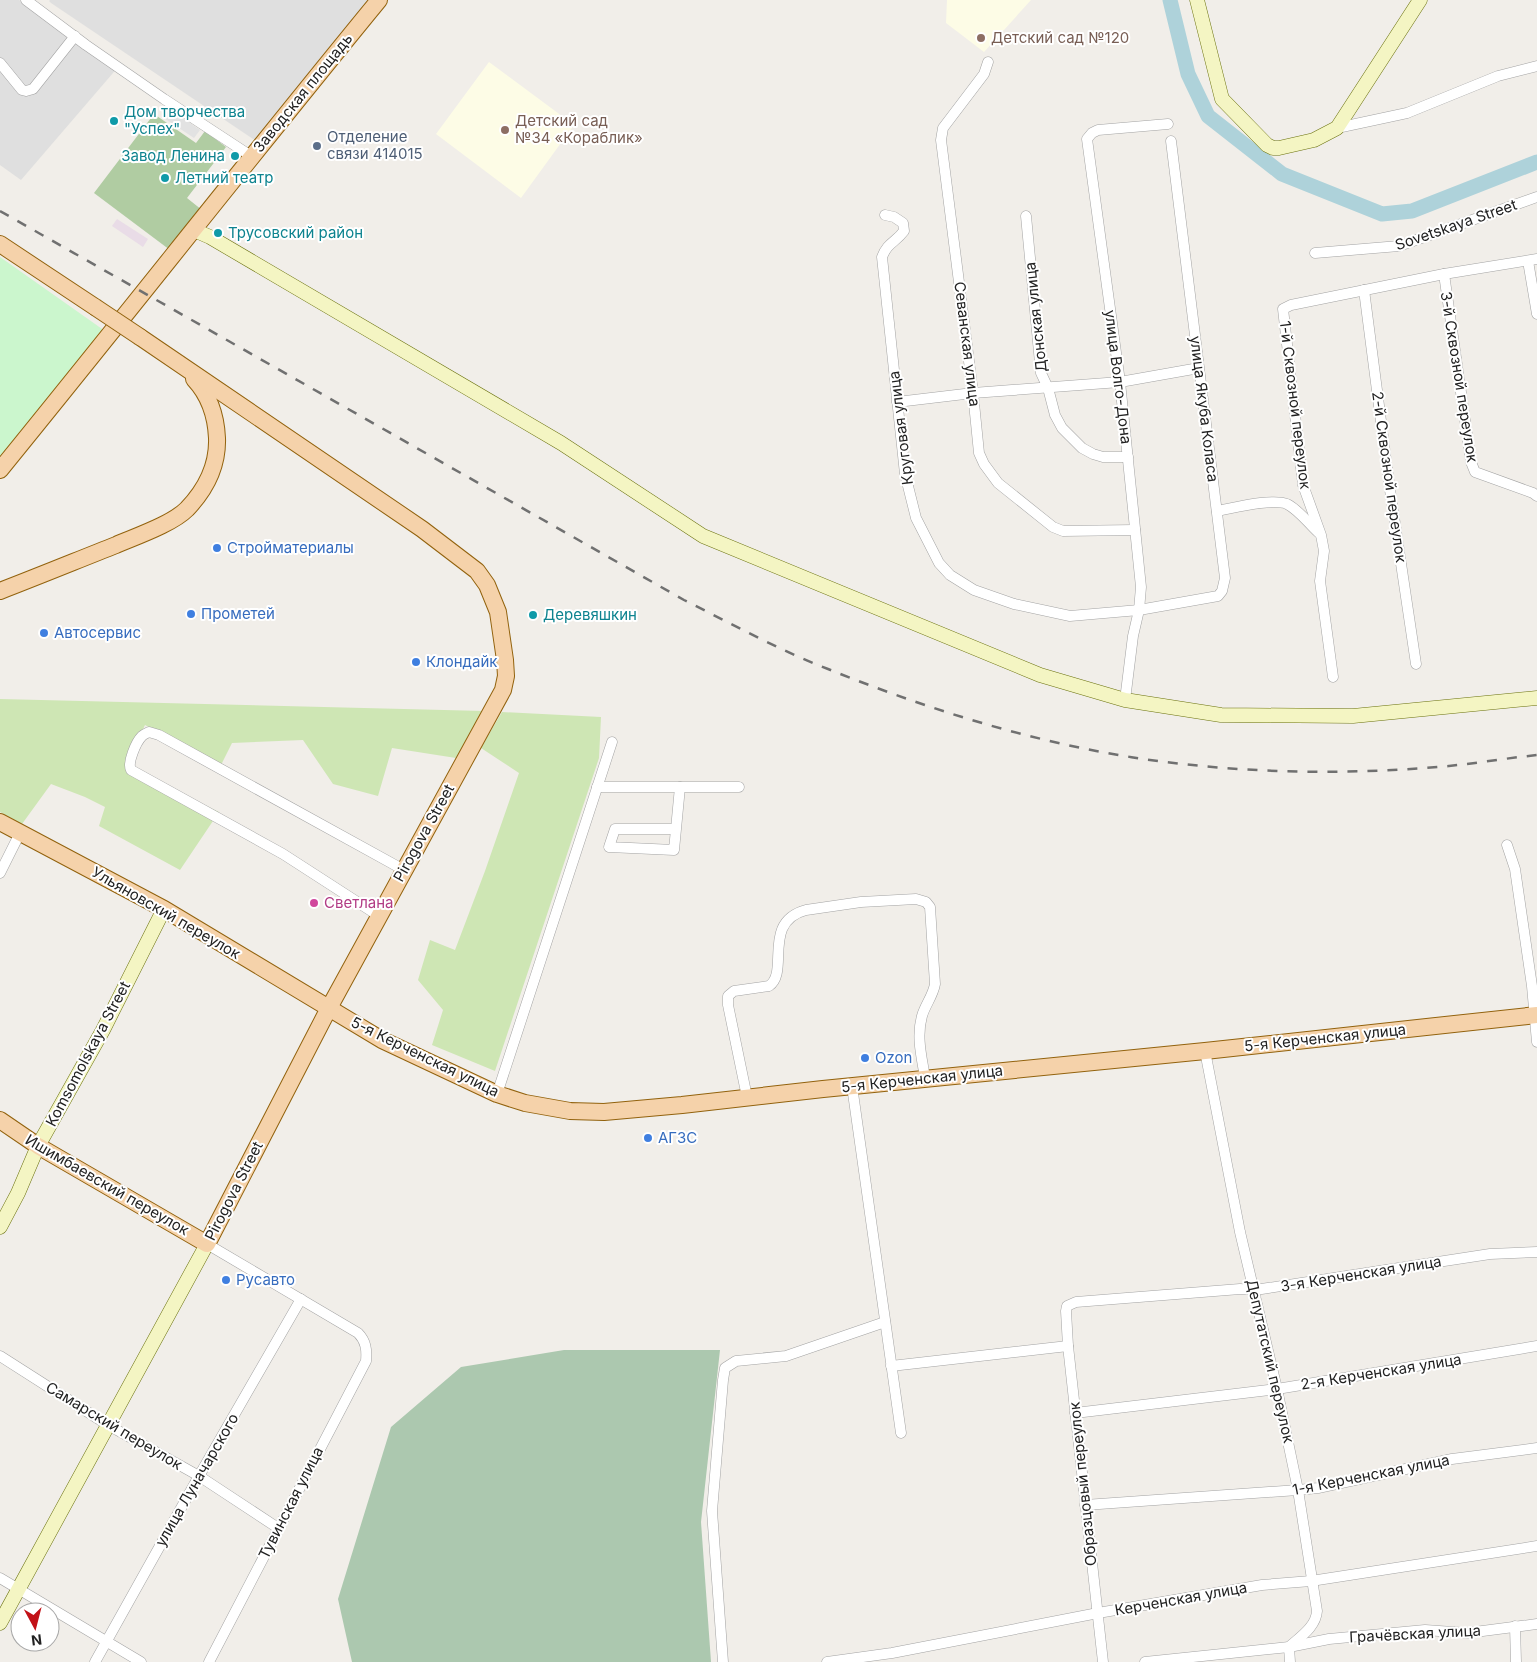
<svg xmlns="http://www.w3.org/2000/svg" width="1537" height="1662" font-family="Inter,sans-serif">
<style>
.residential{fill:#dfdfdf}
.industrial{fill:#e9dce7}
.education{fill:#fdfce6}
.grass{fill:#cee6b4}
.forest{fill:#b0cca2}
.cemetery{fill:#acc8af}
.park{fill:#cbf6cd}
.parking{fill:#e2e2e2}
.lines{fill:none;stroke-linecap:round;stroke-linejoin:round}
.river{stroke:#aed2da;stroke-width:15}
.street-casing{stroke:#a3a3a3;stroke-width:11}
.secondary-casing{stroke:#6b720f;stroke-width:15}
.primary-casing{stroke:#92620d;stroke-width:18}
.street{stroke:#fff;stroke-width:10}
.secondary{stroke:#f4f5c3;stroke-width:14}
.primary{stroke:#f5d2aa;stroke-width:16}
.rail{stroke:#707070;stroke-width:2.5;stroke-dasharray:10 10;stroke-linecap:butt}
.primary-bridge-casing{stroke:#92620d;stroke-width:18;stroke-linecap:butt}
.primary-bridge{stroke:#f5d2aa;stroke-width:16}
.education-dot{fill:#8d6e63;stroke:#fff;stroke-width:2}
.culture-dot{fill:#0f9aa8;stroke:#fff;stroke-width:2}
.service-dot{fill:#5c6f8a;stroke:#fff;stroke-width:2}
.shop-dot{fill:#3f7fe0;stroke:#fff;stroke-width:2}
.hotel-dot{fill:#d1479c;stroke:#fff;stroke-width:2}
.labels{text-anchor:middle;stroke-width:4;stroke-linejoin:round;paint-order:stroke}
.education-label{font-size:15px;fill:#785e54;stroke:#fff;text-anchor:start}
.street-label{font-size:15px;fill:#222;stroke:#fff}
.culture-label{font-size:15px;fill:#0d838f;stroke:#fff;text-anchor:start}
.service-label{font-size:15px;fill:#4e5e75;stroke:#fff;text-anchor:start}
.shop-label{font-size:15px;fill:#366cbe;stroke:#fff;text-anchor:start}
.hotel-label{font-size:15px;fill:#b23c85;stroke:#fff;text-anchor:start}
</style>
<rect width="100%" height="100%" fill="#f1eee9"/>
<g class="residential">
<path d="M0,0H19L119,66L21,180L0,165Z"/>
<path d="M50,0H370L256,141L51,3L49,1Z"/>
</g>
<path class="industrial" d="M117,219L148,239L143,247L112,226Z"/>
<g class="education">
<path d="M947,0H1031L984,52L946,23Z"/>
<path d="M489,62L574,125L521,198L436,134Z"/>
</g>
<g class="grass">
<path d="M0,699L484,711L456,758L392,748L378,796L333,784L303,740L232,743L221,765L145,725L126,764L131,770L219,812L180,870L99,826L105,807L85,797L51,784L22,824L0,812Z"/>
<path d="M502,712L601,717L599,758L495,1071L432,1045L443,1010L418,980L430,940L455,950L485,871L519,773L481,748Z"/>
</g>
<path class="forest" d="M154,114L196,143L205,131L226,147L187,198L202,210L170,250L94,193Z"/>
<path class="cemetery" d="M564,1350H720L701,1522L711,1662H352L338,1599L391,1427L461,1367Z"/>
<path class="park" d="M0,257L105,331L0,459Z"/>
<path class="parking" d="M170,109L200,130L194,138L164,118Z"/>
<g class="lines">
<path class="river" d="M1170,0L1188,74L1208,116L1282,174L1382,214L1412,211L1537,162"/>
<defs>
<g id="street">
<path d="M26,0L86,45L164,99L251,156"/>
<path d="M988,62L984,74L943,128L941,140L973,393L979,453L984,464L998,483L1053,527L1063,531L1135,530"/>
<path d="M0,63L22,90L26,91L33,89L75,36"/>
<path d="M1337,128L1407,113L1498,76L1537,66"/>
<path d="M885,215L894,217L903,223L904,231C895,243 888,242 882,257L905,474L916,518L939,563L950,575L974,590L1014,604L1070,616L1139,610L1218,596L1222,591L1225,578L1171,141"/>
<path d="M1026,216L1041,373L1048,388L1055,415L1062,428L1082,448L1093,454L1103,457H1128"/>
<path d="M1315,253L1399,246L1537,197"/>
<path d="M1528,261L1537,314"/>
<path d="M1444,274L1471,462L1475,472L1533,493L1537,496"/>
<path d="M1364,290L1389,483L1416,664"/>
<path d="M897,402L973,393L1120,382L1199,368"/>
<path d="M1217,511C1234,508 1272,498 1287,504C1299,510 1309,524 1319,533"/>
<path d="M1333,677L1320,581L1324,551L1321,535L1303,485L1283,309L1291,305L1444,274L1537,259"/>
<path d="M1125,700L1133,636L1139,610L1141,587L1120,382L1087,139L1092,133L1098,130L1168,124"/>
<path d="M597,787H739"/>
<path d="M676,829H615L609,847L674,850L680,787"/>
<path d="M1507,845L1515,869L1532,986L1537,1042"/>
<path d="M0,873L20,833"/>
<path d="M379,916L283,854L131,770C127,763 136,742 142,736C144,734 147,733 149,732L159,735L404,870"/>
<path d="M1205,1051L1240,1232L1277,1389L1298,1490L1317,1611C1316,1627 1300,1637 1289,1647L1290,1662"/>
<path d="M852,1086L901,1433"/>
<path d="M497,1094L612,742"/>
<path d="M747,1097L728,1005V996L734,991L769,986C790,972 761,922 806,910L861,902L916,899L926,902L930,907L935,984C933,996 925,1005 922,1016C916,1037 922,1058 925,1078"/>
<path d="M207,1244L358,1333C366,1341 367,1350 366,1361L209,1662"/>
<path d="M0,1356L108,1425L199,1476L278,1528"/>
<path d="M891,1366L1068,1346"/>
<path d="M1075,1413L1277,1389L1537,1346"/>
<path d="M1085,1505L1298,1490L1318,1488L1452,1459L1537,1448"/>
<path d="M0,1578L141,1662"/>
<path d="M1515,1626L1516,1662"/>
<path d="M95,1662L199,1476L301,1299"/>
<path d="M723,1662L712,1511L723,1380L725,1368L736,1361L786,1356L885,1322"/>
<path d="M827,1662L892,1653L1098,1613L1262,1585L1311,1581L1537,1546"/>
<path d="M1103,1662L1068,1346L1066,1311L1067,1306L1076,1302L1240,1289L1255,1290L1490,1254L1537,1252"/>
<path d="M1145,1662L1289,1647L1329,1639L1425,1630L1467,1633L1537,1624"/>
</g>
<g id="secondary">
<path d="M1197,0L1222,99L1267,145L1273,148H1279L1314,140L1337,128L1420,0"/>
<path d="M194,230L210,237L561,443L703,536L1040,675L1125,700L1221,715L1353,716L1537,698"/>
<path d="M0,1227L18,1193L38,1146L103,1030L164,909"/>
<path d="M0,1623L207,1244"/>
</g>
<g id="primary">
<path d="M0,244L95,307"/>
<path d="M0,470C127,314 251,156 379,0"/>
<path d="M0,591C39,576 78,560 116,545C137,536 172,524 187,509C206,489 218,465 217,438C216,416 209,395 194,379"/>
<path d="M0,822L164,909L382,1040L497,1094L525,1103L570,1111L604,1112L682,1105L823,1089L1205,1051L1537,1015"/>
<path d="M0,1120L38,1146L207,1244L329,1008L503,690L506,676L505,660L498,612L487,585L477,571L422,529L140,337"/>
</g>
</defs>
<use href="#street" class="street-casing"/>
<use href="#secondary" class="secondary-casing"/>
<use href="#primary" class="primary-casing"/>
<use href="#street" class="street"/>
<use href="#secondary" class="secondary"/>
<use href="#primary" class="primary"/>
<path class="rail" d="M0,211L684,600C732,624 779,650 828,669C942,715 1061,751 1183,764C1271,774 1361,774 1449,766C1478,763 1508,758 1537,755"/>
<defs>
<path id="primary-bridge" d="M95,307L140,337"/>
</defs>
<use href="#primary-bridge" class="primary-bridge-casing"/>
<use href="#primary-bridge" class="primary-bridge"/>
</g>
<g class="education-dot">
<circle cx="981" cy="38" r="5"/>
<circle cx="505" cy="130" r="5"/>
</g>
<g class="culture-dot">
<circle cx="114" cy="121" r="5"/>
<circle cx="235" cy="156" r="5"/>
<circle cx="165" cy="178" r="5"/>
<circle cx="218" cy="233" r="5"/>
<circle cx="533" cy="615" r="5"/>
</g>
<circle class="service-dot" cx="317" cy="146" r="5"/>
<g class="shop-dot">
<circle cx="217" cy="548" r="5"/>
<circle cx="191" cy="614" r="5"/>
<circle cx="44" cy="633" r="5"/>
<circle cx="416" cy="662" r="5"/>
<circle cx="865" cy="1058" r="5"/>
<circle cx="648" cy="1138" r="5"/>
<circle cx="226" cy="1280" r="5"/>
</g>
<circle class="hotel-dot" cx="314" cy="903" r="5"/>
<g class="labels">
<g class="education-label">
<text x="991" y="43">Детский сад №120</text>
<text x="515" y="126">Детский сад<tspan x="515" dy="17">№34 «Кораблик»</tspan></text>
</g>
<g class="street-label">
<text transform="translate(303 93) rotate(-51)" y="5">Заводская площадь</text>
<text transform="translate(1456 225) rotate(-19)" y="5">Sovetskaya Street</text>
<text transform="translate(1036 317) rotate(-96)" y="5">Донская улица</text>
<text transform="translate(967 344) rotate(83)" y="5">Севанская улица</text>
<text transform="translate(1118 377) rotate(83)" y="5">улица Волго-Дона</text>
<text transform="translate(1459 377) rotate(81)" y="5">3-й Сквозной переулок</text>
<text transform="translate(1295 405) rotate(83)" y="5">1-й Сквозной переулок</text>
<text transform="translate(1204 409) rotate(83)" y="5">улица Якуба Коласа</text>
<text transform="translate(901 428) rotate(-97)" y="5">Круговая улица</text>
<text transform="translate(1389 477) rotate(82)" y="5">2-й Сквозной переулок</text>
<text transform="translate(424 833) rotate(-61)" y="5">Pirogova Street</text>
<text transform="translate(166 913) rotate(30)" y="5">Ульяновский переулок</text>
<text transform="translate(1325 1038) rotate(-6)" y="5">5-я Керченская улица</text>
<text transform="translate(88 1054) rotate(-62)" y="5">Komsomolskaya Street</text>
<text transform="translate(425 1057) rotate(26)" y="5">5-я Керченская улица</text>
<text transform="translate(922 1079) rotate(-6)" y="5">5-я Керченская улица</text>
<text transform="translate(107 1185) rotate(30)" y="5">Ишимбаевский переулок</text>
<text transform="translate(234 1191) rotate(-63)" y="5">Pirogova Street</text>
<text transform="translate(1361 1274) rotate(-9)" y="5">3-я Керченская улица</text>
<text transform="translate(1270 1361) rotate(77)" y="5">Депутатский переулок</text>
<text transform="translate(1381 1372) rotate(-9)" y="5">2-я Керченская улица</text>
<text transform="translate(114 1426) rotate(31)" y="5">Самарский переулок</text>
<text transform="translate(1371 1475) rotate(-11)" y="5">1-я Керченская улица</text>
<text transform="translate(197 1480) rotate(-60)" y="5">улица Луначарского</text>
<text transform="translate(1083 1484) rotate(-96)" y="5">Образцовый переулок</text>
<text transform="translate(291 1503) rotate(-63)" y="5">Тувинская улица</text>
<text transform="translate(1181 1599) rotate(-10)" y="5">Керченская улица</text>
<text transform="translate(1415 1634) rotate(-3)" y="5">Грачёвская улица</text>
</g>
<g class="culture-label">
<text x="124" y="117">Дом творчества<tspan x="124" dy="17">"Успех"</tspan></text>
<text x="225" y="161" text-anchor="end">Завод Ленина</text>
<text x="175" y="183">Летний театр</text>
<text x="228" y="238">Трусовский район</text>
<text x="543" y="620">Деревяшкин</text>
</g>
<g class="service-label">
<text x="327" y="142">Отделение<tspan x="327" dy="17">связи 414015</tspan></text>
</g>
<g class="shop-label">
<text x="227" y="553">Стройматериалы</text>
<text x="201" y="619">Прометей</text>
<text x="54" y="638">Автосервис</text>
<text x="426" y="667">Клондайк</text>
<text x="875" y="1063">Ozon</text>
<text x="658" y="1143">АГЗС</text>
<text x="236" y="1285">Русавто</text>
</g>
<g class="hotel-label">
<text x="324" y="908">Светлана</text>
</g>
</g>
<g transform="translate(35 1627) rotate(173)"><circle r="24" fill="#ffffff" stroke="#a7a7a7"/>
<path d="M0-4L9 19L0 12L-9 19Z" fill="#c21117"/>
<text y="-8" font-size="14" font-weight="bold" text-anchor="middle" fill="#222222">N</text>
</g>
</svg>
